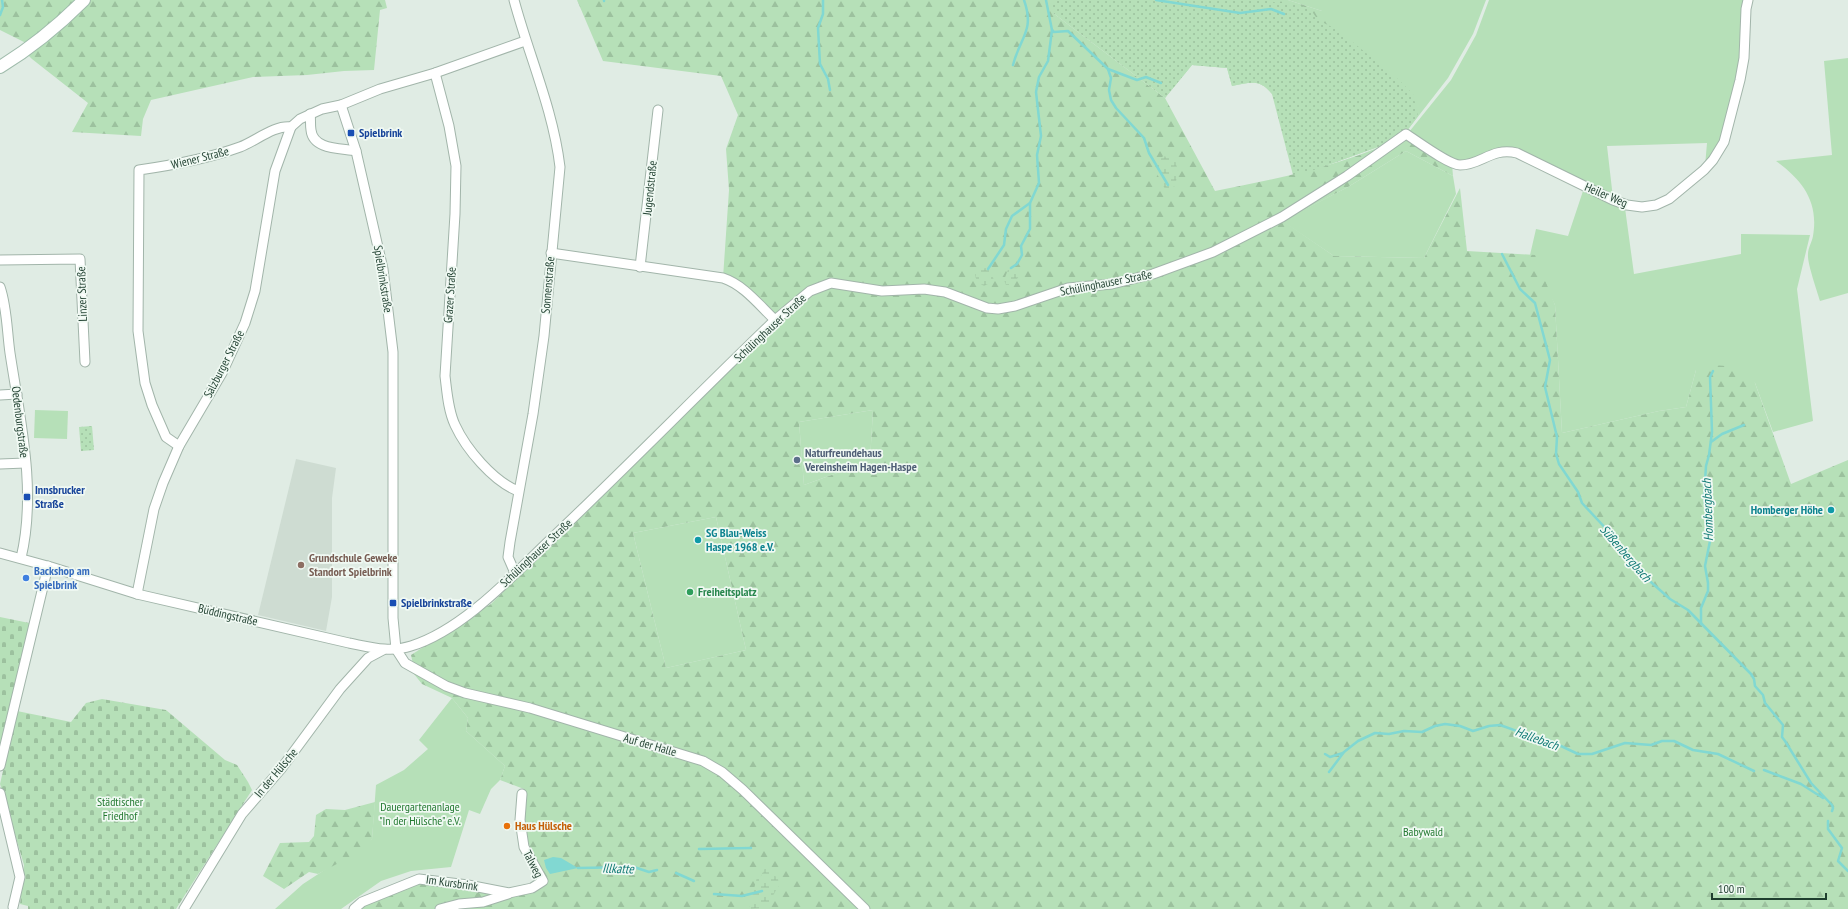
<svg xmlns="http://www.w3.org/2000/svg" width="1848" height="909" font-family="'PT Sans Narrow',sans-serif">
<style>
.built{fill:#cedcd2}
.green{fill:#b6e0b8}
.forest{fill:url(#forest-firs);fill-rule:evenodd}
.wetland{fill:url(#wetland-marsh)}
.cemetery{fill:url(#cemetery-stones)}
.park{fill:url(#park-dots)}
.water{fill:#81d8d2}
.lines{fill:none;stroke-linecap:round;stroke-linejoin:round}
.stream{stroke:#81d8d2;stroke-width:2.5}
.minor-casing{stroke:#a2b5aa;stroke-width:11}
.secondary-casing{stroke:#a0bcac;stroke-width:14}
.minor{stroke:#fff;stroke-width:9}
.secondary{stroke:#fff;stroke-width:12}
.transit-dot{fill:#1a4fb4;stroke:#f0f9f3;stroke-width:1.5}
.service-dot{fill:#5c6f8a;stroke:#f0f9f3;stroke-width:1.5}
.culture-dot{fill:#0f9aa8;stroke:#f0f9f3;stroke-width:1.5}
.education-dot{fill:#8d6e63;stroke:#f0f9f3;stroke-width:1.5}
.shop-dot{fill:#3f7fe0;stroke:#f0f9f3;stroke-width:1.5}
.leisure-dot{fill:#2e9e5b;stroke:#f0f9f3;stroke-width:1.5}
.food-dot{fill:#e8710a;stroke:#f0f9f3;stroke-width:1.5}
.labels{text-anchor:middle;stroke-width:3.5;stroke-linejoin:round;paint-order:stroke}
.transit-label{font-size:12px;font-weight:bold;fill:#164399;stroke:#f0f9f3;text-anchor:start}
.street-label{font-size:12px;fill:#1f3f2f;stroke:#f0f9f3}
.service-label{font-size:12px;font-weight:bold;fill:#4e5e75;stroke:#f0f9f3;text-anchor:start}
.culture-label{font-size:12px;font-weight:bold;fill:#0d838f;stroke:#f0f9f3;text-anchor:end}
.education-label{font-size:12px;font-weight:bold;fill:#785e54;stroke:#f0f9f3;text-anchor:start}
.shop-label{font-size:12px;font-weight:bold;fill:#366cbe;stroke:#f0f9f3;text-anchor:start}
.leisure-label{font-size:12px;font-weight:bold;fill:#27864d;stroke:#f0f9f3;text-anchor:start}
.park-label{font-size:12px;fill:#247a32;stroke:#f0f9f3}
.food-label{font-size:12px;font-weight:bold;fill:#c56008;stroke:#f0f9f3;text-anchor:start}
.water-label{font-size:13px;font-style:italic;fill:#127b76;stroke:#f0f9f3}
</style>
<defs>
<pattern id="forest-firs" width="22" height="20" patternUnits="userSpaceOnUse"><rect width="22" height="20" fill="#b6e0b8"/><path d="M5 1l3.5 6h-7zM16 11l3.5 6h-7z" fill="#9cc19e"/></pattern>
<pattern id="wetland-marsh" width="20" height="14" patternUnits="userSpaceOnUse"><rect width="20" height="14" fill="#b6e0b8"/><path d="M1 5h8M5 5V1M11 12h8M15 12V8" fill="none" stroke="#9cc19e"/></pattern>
<pattern id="cemetery-stones" width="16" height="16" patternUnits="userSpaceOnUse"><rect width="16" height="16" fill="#b6e0b8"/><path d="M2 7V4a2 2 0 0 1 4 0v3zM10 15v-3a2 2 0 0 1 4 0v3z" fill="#9cc19e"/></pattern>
<pattern id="park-dots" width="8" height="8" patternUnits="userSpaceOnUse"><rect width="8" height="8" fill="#b6e0b8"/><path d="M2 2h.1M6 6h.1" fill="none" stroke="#9cc19e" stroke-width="1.8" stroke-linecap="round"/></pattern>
</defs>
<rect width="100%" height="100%" fill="#e0ece4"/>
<path class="built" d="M296,459L336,468L332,498V597L326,631L258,615Z"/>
<g class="green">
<path d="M1288,0H1486L1473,34L1448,78L1406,132L1394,141L1314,170L1272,94C1259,78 1250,83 1232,86L1227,68L1192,65L1165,98L1129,16L1322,11Z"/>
<path d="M1489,0H1746L1742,57L1722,140L1705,166L1707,143L1607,146L1613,198L1518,151L1453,162L1409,132L1451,80L1476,35Z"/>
<path d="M1848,58V293L1820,301C1817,290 1807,263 1808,254C1808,248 1812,242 1813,236C1819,201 1802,180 1776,161L1832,155L1824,61Z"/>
<path d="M1406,151L1453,176L1456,194L1424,258L1334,256L1282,221L1348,187Z"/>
<path d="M1584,188L1625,208L1634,274L1741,254V234L1810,235L1797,289L1813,421L1773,432L1755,383L1696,370L1686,407L1659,411L1562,433L1555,305L1530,255L1536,229L1568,236Z"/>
<path d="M35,410L68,411L67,439L34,438Z"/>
<path d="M873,410L870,461L804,485L799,422Z"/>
<path d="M716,517L746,650L666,668L633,533Z"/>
<path d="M452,698L468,718L466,731L505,766L500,780L491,789L480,814L469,810L451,867L411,871L381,881L341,909H275L303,884L372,839L376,785L404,770L428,749L419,740Z"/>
</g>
<g class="forest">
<path d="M0,0H385L387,8L380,10L374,70L344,71L307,75L253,77L151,100L143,119L141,136L72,132L88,103L32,59L25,52L24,42L0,30Z"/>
<path d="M577,0H1288L1322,11L1347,34L1205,28L1053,13L1165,98L1215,191C1280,178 1348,165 1408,134L1452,164L1453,176L1406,151L1348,187L1283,221L1334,256L1424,258L1460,188L1467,251L1535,255L1555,305L1562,433L1659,411L1686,407L1696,370L1712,365L1726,366L1739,370L1755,383L1791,484L1848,460V909H360L366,904L420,880L509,896L537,888L536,860L527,840L523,823L524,789L500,780L505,766L466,731L468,718L452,698L422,684L410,669L413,664L411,655L491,604L775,320L723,278L729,190L726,149L738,115L721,76L603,61ZM873,410L870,461L804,485L799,422ZM716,517L746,650L666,668L633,533Z"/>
<path d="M375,802L372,839L363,850L318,874L309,872L284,889L263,876L280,843L309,842L314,836L316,815L326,809L345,810Z"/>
</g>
<g class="wetland">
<path d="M1163,156L1175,159L1178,172L1175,186L1166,191L1154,168Z"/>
<path d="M1009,267L1021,273L1013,285H1006L1004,280Z"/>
<path d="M986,268L991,270L994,281L984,286L977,282L975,275L977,270Z"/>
<path d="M766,866L778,879L779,885L766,908L749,909L757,877L761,876Z"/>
</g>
<g class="cemetery">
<path d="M0,617L34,624L0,767Z"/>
<path d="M102,699L166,710L225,760L237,765L248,782L252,790L176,909H28V906L20,904L24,865L0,784L17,711L71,722L86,703Z"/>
</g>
<g class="park">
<path d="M1053,0H1266L1277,3H1295L1311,10L1318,20L1338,30L1399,80L1413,94L1418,116L1406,132L1392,142L1314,170L1293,175L1272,94C1259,78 1250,83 1232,86L1227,68L1192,65L1165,98L1053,13Z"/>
<path d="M92,426L94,450L81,451L79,427Z"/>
</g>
<path class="water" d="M553,857L561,858L578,868L550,874L546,868L544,860Z"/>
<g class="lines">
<g class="stream">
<path d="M604,0V1"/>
<path d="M823,0V14L818,28L820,64L828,79L830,90"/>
<path d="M1046,0L1052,30L1054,32L1068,31L1108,69L1111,78L1109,90L1111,100L1116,108L1144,138L1149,153L1168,185"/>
<path d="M1156,0L1240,13L1271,9L1284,14"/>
<path d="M0,15L3,7L2,0"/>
<path d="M1013,65C1020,37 1035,31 1024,0"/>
<path d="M1108,69L1137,80L1146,77L1161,83"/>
<path d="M1502,254L1520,289L1535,303L1550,360L1545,387L1557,437L1556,454L1559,464L1578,492L1582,503L1610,533L1617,544L1643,575L1670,599L1688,610L1751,674L1754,679L1755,686L1763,695L1765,703L1783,725L1782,737L1785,741L1811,783L1832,805L1833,808L1832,811"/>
<path d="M1011,268L1017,264L1022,255L1021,246L1030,229V203L1039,183L1037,155L1041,136L1036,92L1039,77L1048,61L1052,30"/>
<path d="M988,269L1004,245L1006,229L1012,216L1030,203"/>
<path d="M1711,442L1722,434L1744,425"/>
<path d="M1701,624V608L1708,591V583L1705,566L1710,541L1704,496L1706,466L1709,455L1712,432L1710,377L1713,371"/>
<path d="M1325,754L1330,757L1343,753"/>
<path d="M1764,770L1801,784L1823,798"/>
<path d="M1329,772L1344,752L1358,741L1375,733L1389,734L1404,731L1422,732L1435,726L1445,724L1460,726L1473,731L1489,726L1500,725L1528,735L1546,739L1578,754H1592L1625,743L1651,745L1662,741H1674L1693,750L1718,754L1754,771"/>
<path d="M1828,821V829L1842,848L1838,861L1848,871"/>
<path d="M699,849L751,848"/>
<path d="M578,868L634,867L649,872L657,870"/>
<path d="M676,873L694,881"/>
<path d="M714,894L742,896L762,891"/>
</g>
<defs>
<g id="minor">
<path d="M514,0C529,56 553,109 560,167L544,336L533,414L510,542L508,557L515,573"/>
<path d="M435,73L449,126L456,166L455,214L445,376C447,392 448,410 455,425C466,449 493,481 518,491"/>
<path d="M341,105L356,151L383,269L393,352V618L396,649L405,663L446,686L465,693L530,708L703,761L722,772L743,790L865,909"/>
<path d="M310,114C311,119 310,125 311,130C313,150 341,148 356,151"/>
<path d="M551,253L723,278C744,285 759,305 775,320"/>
<path d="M0,260L80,259L85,362"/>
<path d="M640,267L658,110"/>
<path d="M0,287C7,307 7,332 10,353C20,419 37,491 21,558"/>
<path d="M0,395L17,394"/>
<path d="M179,446L166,437L152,405L145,383L138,331L139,170C174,165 207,159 240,147C256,141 274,125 291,127"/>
<path d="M0,464L25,463"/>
<path d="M0,553L51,567L137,594L349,643C370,647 390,653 411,646C463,630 513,575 552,538C627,467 700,392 775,320L810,291L831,283L882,291L924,289L945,292L987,308L998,309L1015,306L1068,288L1112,284L1153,274L1213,252L1282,217L1347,176L1406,134C1417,141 1449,165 1460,165C1482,165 1491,147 1517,153L1613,200L1627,205L1642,207L1656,205L1669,199L1704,170L1713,160L1724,142L1740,80L1744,58L1746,9L1748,0"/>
<path d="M137,594L154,509L163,483L179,446L222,373L245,323L255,291L275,171L291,127L300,119L322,109L341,105L380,89L435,73L525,41"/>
<path d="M0,766L48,566"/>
<path d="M0,793L20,877L13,907"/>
<path d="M184,909L242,814L281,769L340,689L368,658L383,650"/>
<path d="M354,909L362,902L419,879L468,885L509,893L532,888L543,881L524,847L520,820L522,794"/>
<path d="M440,909L459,904L483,902L508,894"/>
</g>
<path id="secondary" d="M0,67C31,48 58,26 84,0"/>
</defs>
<use href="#minor" class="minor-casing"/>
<use href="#secondary" class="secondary-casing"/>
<use href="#minor" class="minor"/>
<use href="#secondary" class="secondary"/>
</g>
<g class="transit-dot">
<rect x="347" y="129" width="8" height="8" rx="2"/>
<rect x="23" y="493" width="8" height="8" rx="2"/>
<rect x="389" y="599" width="8" height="8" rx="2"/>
</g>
<circle class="service-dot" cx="797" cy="460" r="4"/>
<g class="culture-dot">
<circle cx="1831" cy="510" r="4"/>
<circle cx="698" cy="540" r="4"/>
</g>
<circle class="education-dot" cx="301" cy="565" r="4"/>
<circle class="shop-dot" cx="26" cy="578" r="4"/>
<circle class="leisure-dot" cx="690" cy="592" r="4"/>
<circle class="food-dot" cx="507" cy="826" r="4"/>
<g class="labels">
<g class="transit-label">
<text x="359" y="137">Spielbrink</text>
<text x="35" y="494">Innsbrucker<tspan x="35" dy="14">Straße</tspan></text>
<text x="401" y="607">Spielbrinkstraße</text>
</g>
<g class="street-label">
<text transform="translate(200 158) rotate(-14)" y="4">Wiener Straße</text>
<text transform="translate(650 188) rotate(-84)" y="4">Jugendstraße</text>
<text transform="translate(1606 195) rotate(23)" y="4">Heiler Weg</text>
<text transform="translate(383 279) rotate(81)" y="4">Spielbrinkstraße</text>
<text transform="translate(1106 283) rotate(-11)" y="4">Schülinghauser Straße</text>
<text transform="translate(548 285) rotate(-85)" y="4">Sonnenstraße</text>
<text transform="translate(82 294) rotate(-92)" y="4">Linzer Straße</text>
<text transform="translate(450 295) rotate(-86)" y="4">Grazer Straße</text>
<text transform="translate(770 328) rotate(-43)" y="4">Schülinghauser Straße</text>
<text transform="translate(224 364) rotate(-63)" y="4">Salzburger Straße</text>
<text transform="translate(20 422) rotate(83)" y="4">Oedenburgstraße</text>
<text transform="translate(536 553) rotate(-43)" y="4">Schülinghauser Straße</text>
<text transform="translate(228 615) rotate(13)" y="4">Büddingstraße</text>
<text transform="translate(650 745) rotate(16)" y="4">Auf der Halle</text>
<text transform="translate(276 773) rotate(-50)" y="4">In der Hülsche</text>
<text transform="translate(533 864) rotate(63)" y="4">Talweg</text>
<text transform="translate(452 883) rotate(8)" y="4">Im Kursbrink</text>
</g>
<g class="service-label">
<text x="805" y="457">Naturfreundehaus<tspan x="805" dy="14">Vereinsheim Hagen-Haspe</tspan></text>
</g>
<g class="culture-label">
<text x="1823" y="514">Homberger Höhe</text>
<text x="706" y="537" text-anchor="start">SG Blau-Weiss<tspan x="706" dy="14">Haspe 1968 e.V.</tspan></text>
</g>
<g class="education-label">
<text x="309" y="562">Grundschule Geweke<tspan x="309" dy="14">Standort Spielbrink</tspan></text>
</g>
<g class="shop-label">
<text x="34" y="575">Backshop am<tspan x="34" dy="14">Spielbrink</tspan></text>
</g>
<g class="leisure-label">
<text x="698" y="596">Freiheitsplatz</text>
</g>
<g class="park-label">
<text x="120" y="806">Städtischer<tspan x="120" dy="14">Friedhof</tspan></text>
<text x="420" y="811">Dauergartenanlage<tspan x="420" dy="14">"In der Hülsche" e.V.</tspan></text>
<text x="1423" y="836">Babywald</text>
</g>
<g class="food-label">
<text x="515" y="830">Haus Hülsche</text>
</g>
<g class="water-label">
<text transform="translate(1707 510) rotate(-92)" y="5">Hombergbach</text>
<text transform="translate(1626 553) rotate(49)" y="5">Süßenbergbach</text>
<text transform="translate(1537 738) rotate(20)" y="5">Hallebach</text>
<text transform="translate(618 868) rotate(2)" y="5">Illkatte</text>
</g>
</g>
<path d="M1712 893v6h114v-6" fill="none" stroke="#1f3f2f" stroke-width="2"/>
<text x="1718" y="893" font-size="12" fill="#1f3f2f" stroke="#f0f9f3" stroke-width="3" paint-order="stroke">100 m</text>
</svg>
